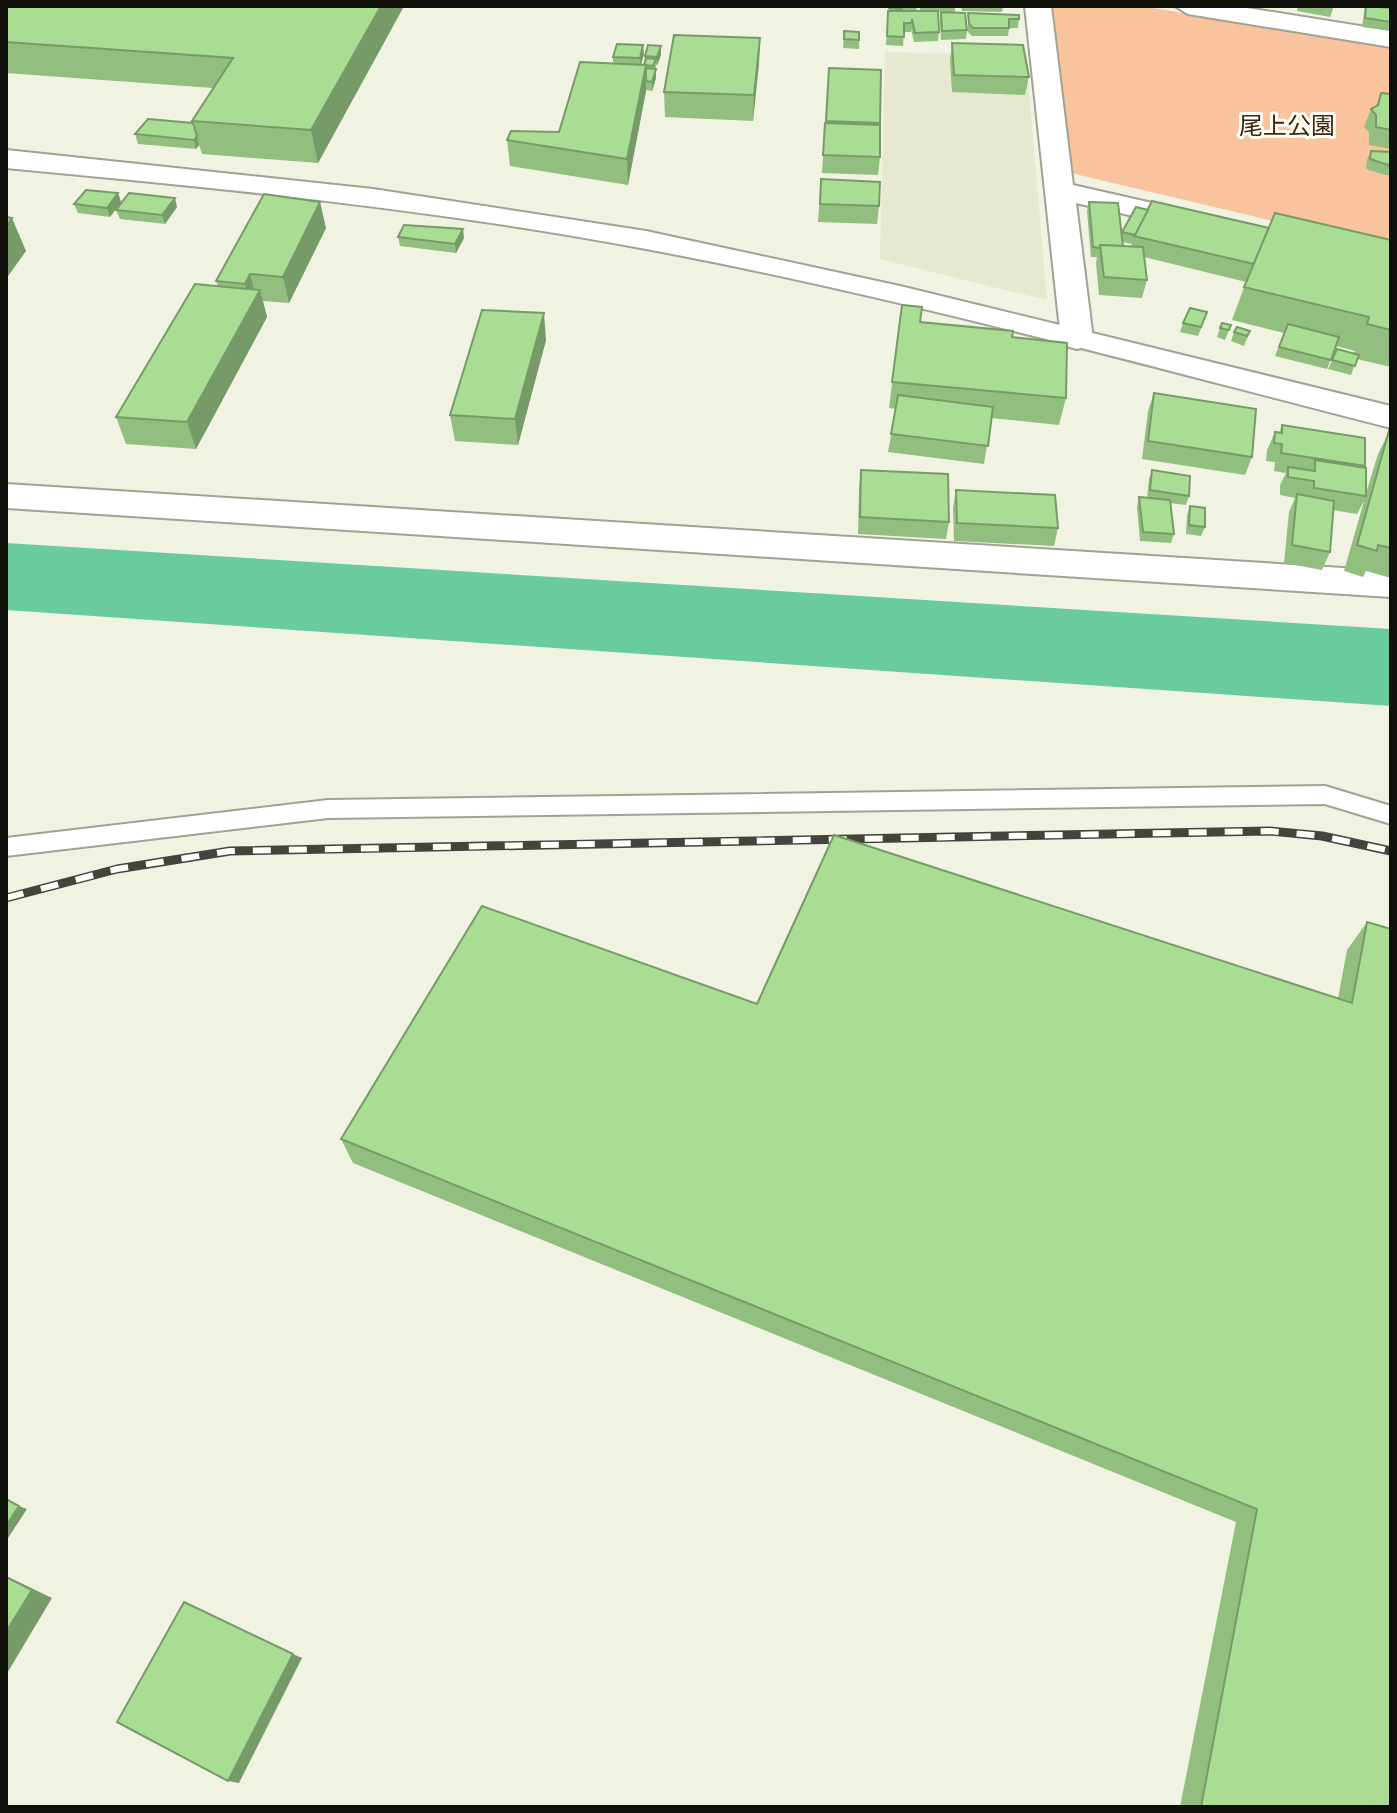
<svg xmlns="http://www.w3.org/2000/svg" width="1397" height="1813" font-family="Roboto,'Noto Sans JP',sans-serif">
<style>
.built{fill:#e7e8d0}
.green{fill:#f8c39d}
.water{fill:#6acba0}
.lines{fill:none;stroke-linecap:round;stroke-linejoin:round}
.service-casing{stroke:#a1a293;stroke-width:4}
.minor-casing{stroke:#a1a293;stroke-width:4}
.tertiary-casing{stroke:#a1a293;stroke-width:4}
.service{fill:#fff;fill-rule:evenodd}
.minor{fill:#fff;fill-rule:evenodd}
.tertiary{fill:#fff;fill-rule:evenodd}
.rail-casing{stroke:#44443c;stroke-width:9}
.rail{stroke:#fefff8;stroke-width:6;stroke-dasharray:18;stroke-linecap:butt}
.wall{fill:#92be7f;fill-rule:evenodd}
.shaded-wall{fill:#779b68}
.building{fill:#aadd94;stroke:#779b68;stroke-width:2}
.labels{text-anchor:middle;stroke-width:6;stroke-linejoin:round;paint-order:stroke}
.far-park-label{font-size:24px;fill:#41240c;stroke:#fefff8}
</style>
<rect width="100%" height="100%" fill="#f1f3e2"/>
<path class="built" d="M885,52L1026,56L1047,300L880,259Z"/>
<path class="green" d="M1053,6H1140L1391,46V249L1071,173Z"/>
<path class="water" d="M6,543L1391,629V706L6,610Z"/>
<g class="lines">
<defs>
<path id="service" d="M1325,786L1391,806V824L1325,804L328,818L6,856V838L328,800Z"/>
<g id="minor">
<path d="M1025,6H1051L1073,185L1205,215L1210,221L1205,227L1195,230L1076,203L1093,339L1088,346L1077,349L1066,346L1061,339Z"/>
<path d="M1175,6H1235L1391,31V47L1188,14Z"/>
<path d="M6,484L1391,571V597L6,508Z"/>
</g>
<path id="tertiary" d="M6,150L373,189L646,231L900,286L1391,406V428C1144,365 897,296 646,249C435,209 220,188 6,168Z"/>
</defs>
<use href="#service" class="service-casing"/>
<use href="#minor" class="minor-casing"/>
<use href="#tertiary" class="tertiary-casing"/>
<use href="#service" class="service"/>
<use href="#minor" class="minor"/>
<use href="#tertiary" class="tertiary"/>
<defs>
<path id="rail" d="M6,898L117,869L230,851L1269,831L1322,836L1391,851"/>
</defs>
<use href="#rail" class="rail-casing"/>
<use href="#rail" class="rail"/>
</g>
<g class="wall">
<path d="M6,6H404L318,163L202,154L199,145L196,149L138,144L135,134L193,123L192,121L213,88L6,73Z"/>
<path d="M889,6H917L916,11L939,32L938,41L914,42L911,29V32H904L903,46L886,45Z"/>
<path d="M920,6H955V12L920,10Z"/>
<path d="M961,6H1003L1002,12L962,11Z"/>
<path d="M1298,6H1334L1330,17L1297,11Z"/>
<path d="M1365,6H1391V31L1362,27Z"/>
<path d="M941,12L967,30L966,39L941,40L940,21Z"/>
<path d="M968,13L1019,19L1018,28H1009L1008,36H972L968,32Z"/>
<path d="M844,31L859,32V49L843,48Z"/>
<path d="M760,38L759,63L753,121L665,117L664,92Z"/>
<path d="M952,43L1029,77L1025,95L952,92L950,60Z"/>
<path d="M661,46V55L656,66V78L652,91L646,90L628,185L510,166L507,140L559,132L613,63V57L644,54L641,65H644L645,56Z"/>
<path d="M829,68L881,70L880,157L878,175L822,173Z"/>
<path d="M1381,93L1391,94V149L1369,145V132L1364,127L1371,109L1376,106Z"/>
<path d="M1371,151L1391,152V175H1385L1366,169L1367,160Z"/>
<path d="M821,179L879,206L877,224L818,222Z"/>
<path d="M118,193L121,202L110,217L78,213L74,204Z"/>
<path d="M1089,202L1122,235V232L1148,210L1269,228L1391,240V367L1357,359L1351,375L1328,369L1337,349L1354,353L1355,351L1336,346L1327,369L1275,356L1284,333L1232,320L1246,282L1144,257L1147,280L1142,298L1099,295L1096,263L1097,257H1091L1087,211ZM1123,242L1132,244L1131,247L1123,246Z"/>
<path d="M177,207L165,224L120,219L116,210Z"/>
<path d="M326,228L289,303L263,301L267,317L196,449L126,444L116,417L218,286L216,281Z"/>
<path d="M398,237L464,238L456,253L400,246Z"/>
<path d="M902,305L920,322L1012,337L1066,398L1059,425L991,418L984,464L888,452L896,409L889,408Z"/>
<path d="M1204,321L1198,336L1180,332L1183,323Z"/>
<path d="M1222,323L1231,325L1225,340L1217,337Z"/>
<path d="M1250,331L1244,346L1231,341L1234,332Z"/>
<path d="M546,340L518,445L455,441L450,415Z"/>
<path d="M1154,393L1252,457L1245,475L1142,459L1148,411Z"/>
<path d="M1282,425L1365,466L1366,493L1378,454L1391,428V578L1366,571L1363,577L1344,571L1364,501L1357,514L1333,510L1330,552L1322,570L1284,563L1289,512L1295,498L1280,495V485L1286,473L1274,471L1275,462L1266,461L1267,450L1275,432L1279,433Z"/>
<path d="M861,470L949,522L946,539L858,534L859,488Z"/>
<path d="M1152,470L1189,496L1186,505L1170,503L1174,534L1171,543L1140,541L1137,507L1139,497L1147,498L1149,479Z"/>
<path d="M956,490L1058,528L1054,546L954,541L953,508Z"/>
<path d="M1190,506L1205,527L1201,536L1186,534L1187,515Z"/>
<path d="M1367,922L1390,929L1391,925V1807H1180L1236,1522L353,1163L341,1139L757,1004L1338,998L1347,950Z"/>
</g>
<g class="shaded-wall">
<path d="M381,6H404L318,163L311,130Z"/>
<path d="M760,38L759,63L753,121L754,95Z"/>
<path d="M643,45L644,54L640,67V58Z"/>
<path d="M661,46V55L657,66V57Z"/>
<path d="M646,65V91L628,185L627,159Z"/>
<path d="M656,69V78L652,91V82Z"/>
<path d="M197,136L199,145L196,149L194,140Z"/>
<path d="M118,193L121,202L110,217L107,208Z"/>
<path d="M175,198L177,207L165,224L162,215Z"/>
<path d="M320,202L326,228L289,303L283,277Z"/>
<path d="M12,218L26,251L6,279V226Z"/>
<path d="M463,229L464,238L456,253L455,244Z"/>
<path d="M250,274L256,297L260,290L267,317L196,449L187,422L252,306L245,284Z"/>
<path d="M544,313L546,340L518,445L515,419Z"/>
<path d="M19,1506L27,1509L6,1541V1526Z"/>
<path d="M6,1576L52,1598L6,1675Z"/>
<path d="M293,1654L302,1658L239,1783L228,1781Z"/>
</g>
<g class="building">
<path d="M6,6H381L311,130L192,121L233,58L6,42Z"/>
<path d="M889,6H902V9L889,8Z"/>
<path d="M1366,6L1391,8V22L1365,18Z"/>
<path d="M888,11H938L939,32L915,33L912,19V23H904V37L887,36Z"/>
<path d="M941,12L965,13L967,30L942,31Z"/>
<path d="M968,13L1019,15V19H1009V28H973L969,23Z"/>
<path d="M844,31L859,32V40L844,39Z"/>
<path d="M674,35L760,38L754,95L664,92Z"/>
<path d="M952,43L1023,45L1029,77L954,75Z"/>
<path d="M617,44L643,45L640,58L613,57Z"/>
<path d="M648,45L661,46L657,57L645,56Z"/>
<path d="M646,58L656,59L653,66L644,65Z"/>
<path d="M580,62L646,65L627,159L507,140L511,131L559,132Z"/>
<path d="M646,68L656,69L652,82L646,81Z"/>
<path d="M829,68L881,70L880,123L826,121Z"/>
<path d="M1381,93L1391,94V130L1376,127V115L1371,109L1378,105Z"/>
<path d="M148,119L193,123L197,136L194,140L135,134Z"/>
<path d="M825,123L880,125V157L823,155Z"/>
<path d="M1371,151L1391,152V166L1370,159Z"/>
<path d="M821,179L880,182L879,206L820,204Z"/>
<path d="M86,190L118,193L107,208L74,204Z"/>
<path d="M129,193L175,198L162,215L116,210Z"/>
<path d="M264,194L320,202L283,277L250,274L245,284L216,281Z"/>
<path d="M1152,201L1269,228L1254,264L1134,236Z"/>
<path d="M1089,202L1118,203L1123,246L1100,245V248L1093,247Z"/>
<path d="M1136,207L1148,210L1135,235L1122,232Z"/>
<path d="M1275,213L1391,240V330L1367,324L1369,317L1244,287Z"/>
<path d="M6,217L12,218L6,226Z"/>
<path d="M404,225L463,229L455,244L398,237Z"/>
<path d="M1100,245L1143,247L1147,280L1104,277Z"/>
<path d="M195,284L260,290L187,422L116,417Z"/>
<path d="M902,305L922,307L920,322L1013,331L1012,337L1067,343L1066,398L892,382Z"/>
<path d="M1190,308L1207,312L1201,327L1183,323Z"/>
<path d="M482,310L544,313L515,419L450,415Z"/>
<path d="M1222,323L1231,325L1229,330L1220,328Z"/>
<path d="M1288,324L1339,337L1331,360L1279,347Z"/>
<path d="M1237,327L1250,331L1247,336L1234,332Z"/>
<path d="M1337,349L1359,355L1355,366L1332,360Z"/>
<path d="M1154,393L1256,409L1252,457L1148,441Z"/>
<path d="M898,395L993,407L988,446L891,434Z"/>
<path d="M1282,425L1365,438V466L1281,453L1282,444L1274,443L1275,432L1282,433Z"/>
<path d="M1390,427L1391,548L1378,545L1377,551L1357,545Z"/>
<path d="M1315,460L1366,468V496L1314,488V481L1288,477V467L1315,471Z"/>
<path d="M861,470L948,474L949,522L860,517Z"/>
<path d="M1152,470L1190,476L1189,496L1150,490Z"/>
<path d="M956,490L1055,495L1058,528L957,523Z"/>
<path d="M1297,494L1334,501L1330,552L1292,545Z"/>
<path d="M1139,497L1170,500L1174,534L1143,532Z"/>
<path d="M1190,506L1205,508V527L1189,525Z"/>
<path d="M834,835L1352,1003L1367,922L1391,929V1807H1201L1257,1509L341,1139L482,906L757,1004Z"/>
<path d="M6,1499L19,1506L6,1526Z"/>
<path d="M6,1577L32,1590L6,1632Z"/>
<path d="M184,1602L293,1654L228,1781L117,1722Z"/>
</g>
<g class="labels">
<g class="far-park-label">
<text x="1287" y="134">尾上公園</text>
</g>
</g>
<rect width="1397" height="1813" fill="none" stroke="#10100b" stroke-width="16"/>
</svg>
